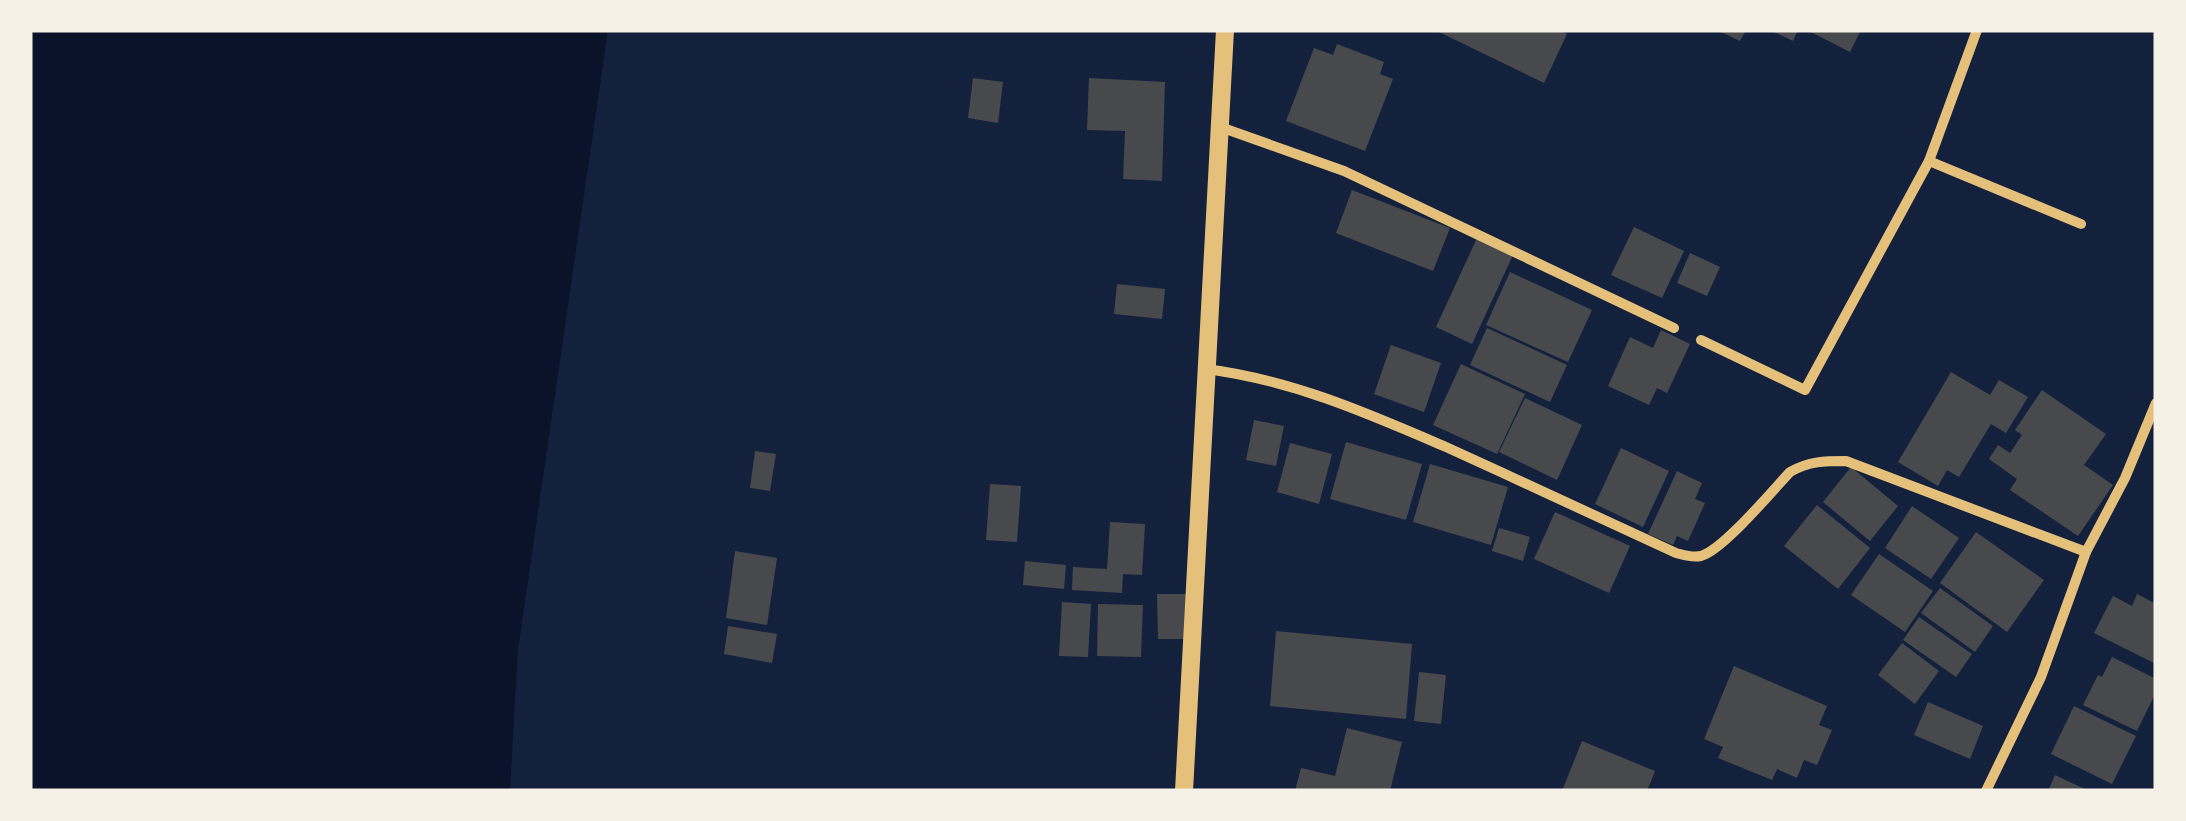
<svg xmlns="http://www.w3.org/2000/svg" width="2186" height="821" font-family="'Golos Text',sans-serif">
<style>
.water{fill:#0b132b}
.building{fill:#48494c}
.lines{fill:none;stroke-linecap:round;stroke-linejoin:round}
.minor{stroke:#e5c07b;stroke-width:10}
.tertiary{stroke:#e5c07b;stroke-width:18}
</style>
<rect width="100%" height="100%" fill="#14213d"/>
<path class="water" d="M30,30H608L518,650L510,791H30Z"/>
<g class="building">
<path d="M1435,30H1560L1567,34L1544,83Z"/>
<path d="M1717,30H1746L1740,41Z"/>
<path d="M1770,30H1798L1793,41Z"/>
<path d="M1807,30H1861L1850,52Z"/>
<path d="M1337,44L1384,62L1380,74L1393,79L1365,151L1286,121L1314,48L1333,55Z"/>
<path d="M973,78L1003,82L998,123L968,118Z"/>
<path d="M1089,78L1165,82L1162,181L1123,179L1125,131L1087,130Z"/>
<path d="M1352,190L1450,228L1433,271L1336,233Z"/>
<path d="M1634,227L1684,251L1662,298L1611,275Z"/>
<path d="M1477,238L1513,255L1472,344L1436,327Z"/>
<path d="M1690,253L1720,267L1707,296L1677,283Z"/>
<path d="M1510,272L1592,310L1568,362L1486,325Z"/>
<path d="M1117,284L1165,289L1162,319L1114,314Z"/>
<path d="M1487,328L1567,365L1550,402L1470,365Z"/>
<path d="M1661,330L1690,344L1667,393L1657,388L1649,405L1608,386L1630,337L1653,348Z"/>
<path d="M1391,345L1441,363L1424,412L1374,394Z"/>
<path d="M1461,364L1525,394L1497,454L1433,425Z"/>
<path d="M1951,372L1990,395L1999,380L2028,397L2006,433L1991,424L1959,477L1947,470L1938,486L1898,462Z"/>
<path d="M2042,390L2106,434L2084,465L2113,485L2078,536L2010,490L2017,479L1989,459L1998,445L2010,453L2022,435L2015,430Z"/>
<path d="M1525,398L1582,425L1557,480L1499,452Z"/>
<path d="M1254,420L1284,426L1276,466L1246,460Z"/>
<path d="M1346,442L1422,464L1406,520L1330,499Z"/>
<path d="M1290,443L1332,454L1319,504L1277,492Z"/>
<path d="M1621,448L1669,471L1643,527L1595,504Z"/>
<path d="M755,451L776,454L770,491L750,488Z"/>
<path d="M1430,464L1508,487L1491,545L1413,522Z"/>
<path d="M1851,467L1898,506L1870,541L1823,502Z"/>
<path d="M1677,471L1702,483L1695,499L1705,503L1688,541L1677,536L1673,545L1648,534Z"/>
<path d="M990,484L1021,486L1017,542L986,540Z"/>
<path d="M1817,505L1870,548L1838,589L1784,546Z"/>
<path d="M1912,506L1959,538L1931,579L1885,548Z"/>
<path d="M1555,512L1630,546L1609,593L1534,559Z"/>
<path d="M1110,522L1145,524L1142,575L1123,574L1122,593L1072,590L1073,567L1107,569Z"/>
<path d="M1499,528L1530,537L1523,561L1492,551Z"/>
<path d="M1976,532L2044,580L2007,632L1940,583Z"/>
<path d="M735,551L777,558L767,625L726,618Z"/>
<path d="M1879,554L1933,591L1905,632L1851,595Z"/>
<path d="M1025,561L1066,565L1064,589L1023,585Z"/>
<path d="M1940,588L1993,626L1975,652L1921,613Z"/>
<path d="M1157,594H1189L1190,639H1158Z"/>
<path d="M2137,594L2156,604V664L2094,633L2113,596L2132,606Z"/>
<path d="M1062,602L1091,604L1088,657L1059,656Z"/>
<path d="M1098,604L1143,605L1141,657L1097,656Z"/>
<path d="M1919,617L1972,654L1956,677L1903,640Z"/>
<path d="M728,626L777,634L772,663L724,654Z"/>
<path d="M1276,631L1412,644L1406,719L1270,706Z"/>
<path d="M1902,643L1939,671L1915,704L1878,675Z"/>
<path d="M2112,657L2156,679V692L2137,731L2083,705L2098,675L2102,677Z"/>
<path d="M1734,666L1827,706L1819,725L1832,730L1817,765L1804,760L1797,778L1777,769L1772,780L1718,758L1723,747L1704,739Z"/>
<path d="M1419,672L1446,675L1441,724L1414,721Z"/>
<path d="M1928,702L1983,726L1970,759L1914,735Z"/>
<path d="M2074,706L2136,736L2112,784L2051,754Z"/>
<path d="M1347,728L1402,742L1390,791H1295L1301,768L1335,776Z"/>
<path d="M1582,741L1655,771L1647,791H1562Z"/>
<path d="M2055,775L2089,791H2048Z"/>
</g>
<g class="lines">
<g class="minor">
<path d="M1223,128L1344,171L1674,328"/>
<path d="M1929,161L2081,224"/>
<path d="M1701,340L1805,390L1929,161L1977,30"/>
<path d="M1206,369C1292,380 1367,413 1446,447C1523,482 1600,518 1676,553C1684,555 1692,558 1701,556C1723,550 1772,491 1790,472C1809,461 1825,461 1846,461L2086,552"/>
<path d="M1986,791L2041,677L2086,552L2125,478L2156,403"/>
</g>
<path class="tertiary" d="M1184,791L1225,30"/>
</g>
<rect width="2186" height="821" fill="none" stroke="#f6f1e7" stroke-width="65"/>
</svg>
